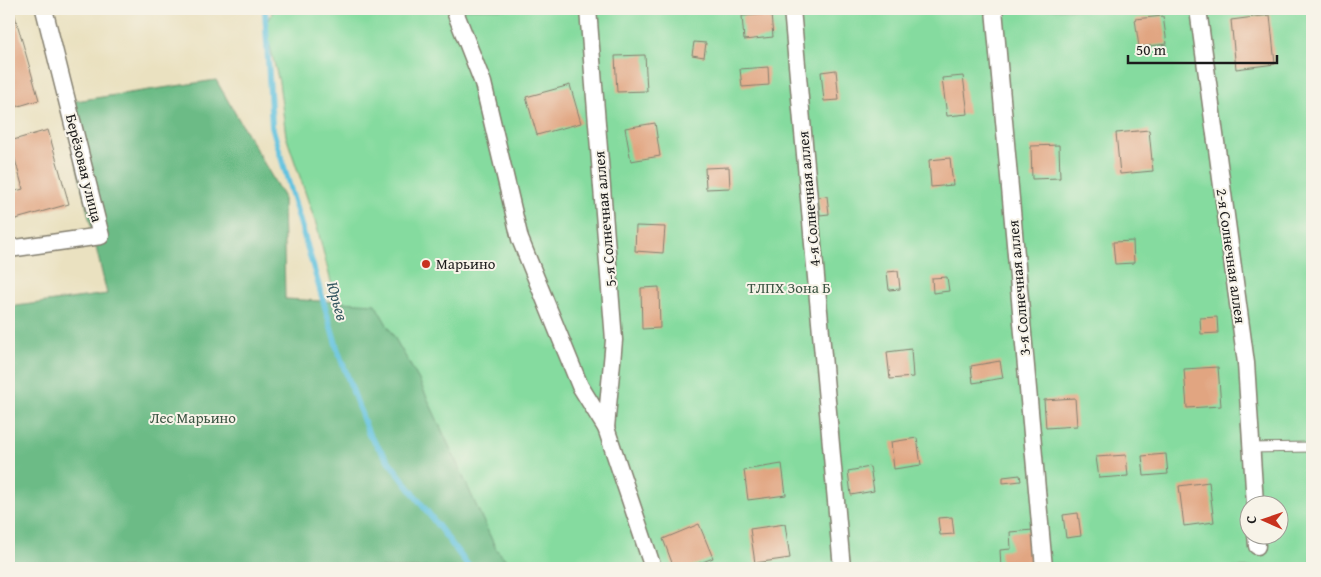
<svg xmlns="http://www.w3.org/2000/svg" width="1321" height="577" font-family="'Gentium Book Plus',serif">
<style>
.green{fill:#85db9f;stroke:#507c5e;fill-rule:evenodd}
.forest{fill:#6cbb86;stroke:#446c51}
.lines{fill:none;stroke-linecap:round;stroke-linejoin:round}
.stream{stroke:#61c2df;stroke-width:6}
.building{fill:#e1a581}
.service-casing{stroke:#837e6e;stroke-width:11}
.minor-casing{stroke:#837e6e;stroke-width:19}
.service{stroke:#fff;stroke-width:9}
.minor{stroke:#fff;stroke-width:16}
.poi-dot{fill:#c8321e;stroke:#f7f3e8;stroke-width:2}
.labels{text-anchor:middle;stroke-width:4;stroke-linejoin:round;paint-order:stroke}
.street-label{font-size:15px;fill:#1c1c1c;stroke:#f7f3e8}
.poi-label{font-size:15px;fill:#1c1c1c;stroke:#f7f3e8;text-anchor:start}
.park-label{font-size:15px;fill:#3c5543;stroke:#f7f3e8}
.water-label{font-size:16px;font-style:italic;fill:#345660;stroke:#f7f3e8}
</style>
<rect width="100%" height="100%" fill="#f7f3e8"/>
<filter id="ink" filterUnits="userSpaceOnUse"><feTurbulence type="fractalNoise" baseFrequency=".02" numOctaves="2"/><feDisplacementMap in="SourceGraphic" scale="10" xChannelSelector="R" yChannelSelector="G"/><feConvolveMatrix kernelMatrix="1 2 1 2 8 2 1 2 1" color-interpolation-filters="sRGB"/></filter>
<filter id="wash" filterUnits="userSpaceOnUse"><feTurbulence type="fractalNoise" baseFrequency=".0096" numOctaves="4" result="noise"/><feDisplacementMap in="SourceGraphic" scale="20" xChannelSelector="R" yChannelSelector="G"/><feGaussianBlur stdDeviation="1.12" result="paint"/><feColorMatrix in="noise" values="0 0 0 0 0 0 0 0 0 0 0 0 0 0 0 0 0 1.4 0 .05"/><feComposite in="paint" operator="in"/></filter>
<g filter="url(#wash)">
<rect width="100%" height="100%" fill="#eae1c0"/>
<path class="green" d="M271,9H1312V568H486L331,282L317,227L286,136L279,82L265,27L272,14ZM1248,504H1278V534H1248Z"/>
<path class="forest" d="M216,80L283,196L285,299L375,304L419,380L496,549L514,568H9V307L107,294L62,103Z"/>
<g class="lines">
<path class="stream" d="M265,9L272,126L338,351L369,435L470,568"/>
</g>
<g id="blocks">
<g class="building">
<path d="M9,9H13L39,100L9,109Z"/>
<path d="M771,14L773,37L744,40L742,16Z"/>
<path d="M1270,15L1275,64L1236,69L1231,20Z"/>
<path d="M1163,16L1167,44L1139,47L1135,19Z"/>
<path d="M694,42L706,43L704,57L692,55Z"/>
<path d="M645,55L647,91L617,92L615,56Z"/>
<path d="M768,67L769,85L742,87L740,69Z"/>
<path d="M836,70L839,100L824,101L821,72Z"/>
<path d="M963,76L968,114L947,116L942,78Z"/>
<path d="M570,85L581,123L537,135L526,97Z"/>
<path d="M655,123L660,156L631,161L625,128Z"/>
<path d="M48,130L69,204L9,221V193L23,189L10,141Z"/>
<path d="M1149,130L1153,171L1120,174L1116,133Z"/>
<path d="M1059,145L1060,178L1032,179L1031,146Z"/>
<path d="M950,158L953,185L931,187L929,160Z"/>
<path d="M729,167L730,188L706,189L705,168Z"/>
<path d="M827,196L829,214L820,215L818,197Z"/>
<path d="M636,226L665,227L663,253L635,251Z"/>
<path d="M1133,241L1134,263L1115,264L1113,242Z"/>
<path d="M898,271L900,289L889,290L887,272Z"/>
<path d="M947,277L949,291L933,293L932,278Z"/>
<path d="M659,287L660,328L642,329L641,288Z"/>
<path d="M1217,317L1218,333L1201,334L1200,318Z"/>
<path d="M911,349L913,377L890,379L887,352Z"/>
<path d="M1000,361L1003,378L973,383L971,366Z"/>
<path d="M1218,367L1221,406L1187,408L1184,369Z"/>
<path d="M1075,398L1077,426L1046,428L1044,400Z"/>
<path d="M917,438L921,465L894,469L891,442Z"/>
<path d="M1166,454L1168,474L1144,476L1142,456Z"/>
<path d="M1126,455L1128,476L1099,478L1096,457Z"/>
<path d="M782,464L786,495L748,500L744,470Z"/>
<path d="M870,467L874,491L851,495L848,471Z"/>
<path d="M1020,475L1021,481L1003,483V477Z"/>
<path d="M1209,482L1214,522L1184,526L1179,486Z"/>
<path d="M1078,513L1081,536L1066,538L1063,515Z"/>
<path d="M952,517L954,534L940,535L938,518Z"/>
<path d="M699,524L713,558L687,568H674L663,539Z"/>
<path d="M785,524L790,558L755,563L750,529Z"/>
<path d="M1033,530L1036,566L1001,568L1000,550L1011,549L1010,532Z"/>
<path d="M978,562L979,568H946V566Z"/>
</g>
</g>
</g>
<g filter="url(#ink)">
<use href="#blocks" fill-opacity="0" stroke="#837e6e" stroke-width="1"/>
<g class="lines">
<defs>
<path id="service" d="M1251,448L1312,447"/>
<g id="minor">
<path d="M454,9L483,83L520,239L580,386L606,428L653,568"/>
<path d="M588,9L614,340L606,428"/>
<path d="M792,9L842,568"/>
<path d="M994,9L1044,568"/>
<path d="M1198,9L1246,363L1255,504"/>
<path d="M9,249L101,236L44,9"/>
<path d="M1256,534L1257,546"/>
</g>
</defs>
<use href="#service" class="service-casing"/>
<use href="#minor" class="minor-casing"/>
<use href="#service" class="service"/>
<use href="#minor" class="minor"/>
</g>
</g>
<circle class="poi-dot" cx="426" cy="264" r="5"/>
<g class="labels">
<g class="street-label">
<text transform="translate(84 168) rotate(76)" y="5">Берёзовая улица</text>
<text transform="translate(809 199) rotate(-95)" y="5">4-я Солнечная аллея</text>
<text transform="translate(605 219) rotate(-95)" y="5">5-я Солнечная аллея</text>
<text transform="translate(1231 256) rotate(82)" y="5">2-я Солнечная аллея</text>
<text transform="translate(1019 288) rotate(-95)" y="5">3-я Солнечная аллея</text>
</g>
<g class="poi-label">
<text x="436" y="269">Марьино</text>
</g>
<g class="park-label">
<text x="789" y="293">ТЛПХ Зона Б</text>
<text x="193" y="423">Лес Марьино</text>
</g>
<g class="water-label">
<text transform="translate(338 301) rotate(74)" y="6">Юрьев</text>
</g>
</g>
<rect width="1321" height="577" fill="none" stroke="#f7f3e8" stroke-width="30"/>
<g transform="translate(1264 520) rotate(272)"><circle r="24" fill="#f7f3e8" stroke="#9f9d96"/>
<path d="M0-4L9 19L0 12L-9 19Z" fill="#c8321e"/>
<text y="-8" font-size="14" font-weight="bold" text-anchor="middle" fill="#1c1c1c">С</text>
</g>
<path d="M1128 55v8h149v-8" fill="none" stroke="#1c1c1c" stroke-width="2.5"/>
<text x="1136" y="55" font-size="15" fill="#1c1c1c" stroke="#f7f3e8" stroke-width="4" paint-order="stroke">50 m</text>
</svg>
